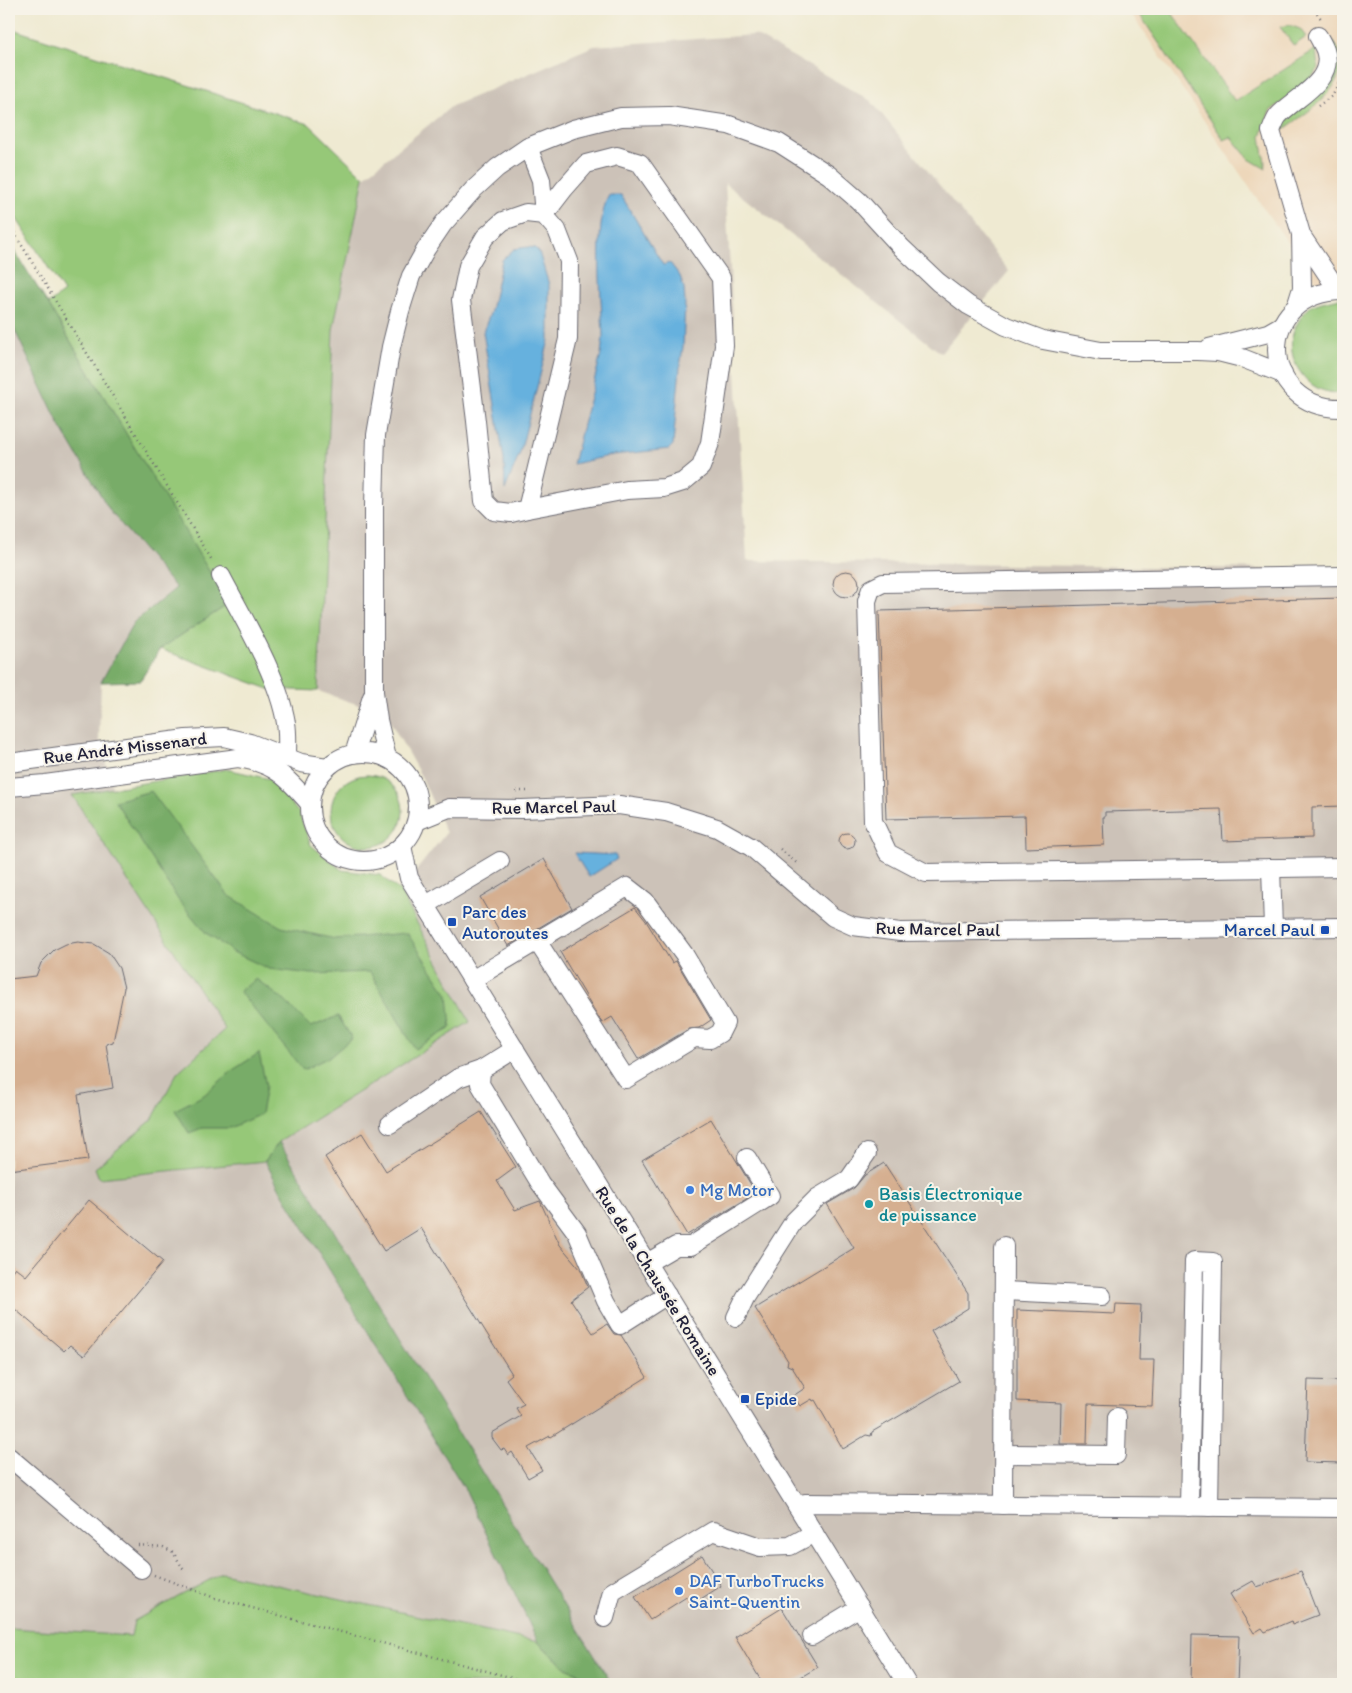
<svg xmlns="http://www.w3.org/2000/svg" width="1352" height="1693" font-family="Itim,sans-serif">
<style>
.built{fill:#edd7ba}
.industrial{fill:#ccc2b8}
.green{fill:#96c878;stroke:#5c755a}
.forest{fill:#78ac68;stroke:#4d6752}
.water{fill:#66b1de;stroke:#446a8c}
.building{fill:#d5af90}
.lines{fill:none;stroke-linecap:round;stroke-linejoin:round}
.minor-casing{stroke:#6a6870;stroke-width:20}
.path{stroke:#6a6870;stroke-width:2.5;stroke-dasharray:1 4;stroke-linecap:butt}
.minor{stroke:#fff;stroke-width:18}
.transit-dot{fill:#1a4fb4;stroke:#f7f3e8;stroke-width:2}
.shop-dot{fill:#3f7fe0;stroke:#f7f3e8;stroke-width:2}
.culture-dot{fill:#0f9aa8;stroke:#f7f3e8;stroke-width:2}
.labels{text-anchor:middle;stroke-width:4;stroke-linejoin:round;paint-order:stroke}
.street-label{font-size:18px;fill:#22223b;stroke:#f7f3e8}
.transit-label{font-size:18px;fill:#164399;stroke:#f7f3e8;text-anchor:start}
.shop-label{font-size:18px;fill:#366cbe;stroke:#f7f3e8;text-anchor:start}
.culture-label{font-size:18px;fill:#0d838f;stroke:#f7f3e8;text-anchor:start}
</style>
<rect width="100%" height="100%" fill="#f7f3e8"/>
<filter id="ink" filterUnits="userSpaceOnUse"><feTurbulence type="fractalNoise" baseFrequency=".02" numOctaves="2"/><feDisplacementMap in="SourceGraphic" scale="10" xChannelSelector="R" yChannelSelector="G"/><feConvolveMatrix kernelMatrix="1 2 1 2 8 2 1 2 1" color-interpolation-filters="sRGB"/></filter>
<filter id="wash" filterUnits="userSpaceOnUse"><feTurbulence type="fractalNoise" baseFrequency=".0096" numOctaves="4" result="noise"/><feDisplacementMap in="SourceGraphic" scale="20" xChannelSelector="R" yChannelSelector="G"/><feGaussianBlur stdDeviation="1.12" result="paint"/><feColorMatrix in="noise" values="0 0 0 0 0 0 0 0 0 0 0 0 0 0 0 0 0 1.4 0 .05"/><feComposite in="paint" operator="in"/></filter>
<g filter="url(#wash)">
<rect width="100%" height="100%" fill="#efead2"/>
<path class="built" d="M1128,9H1343V292L1318,284L1269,216Z"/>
<path class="industrial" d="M755,35L871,101L1009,271L941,353L725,183L747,561L1343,570V1684H612L289,1158L265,1161L282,1193L466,1491L538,1642L222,1573L131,1636L9,1628V318L59,424L110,511L176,588L134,622L101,682L99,738L115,797L470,1022L400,891L446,833L422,778L386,714L318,691L333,330L364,177L452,106L594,46Z"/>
<g class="green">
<path d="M1136,9H1169L1235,101L1316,49L1318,69L1305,86L1270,111L1261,136L1266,169L1249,159L1231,137L1224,140Z"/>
<path d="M1289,25L1300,29L1306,37L1294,46L1280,27Z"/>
<path d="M9,28L309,124L364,177L333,330L318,691L269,689L160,649L228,604L48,304L64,292L9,207Z"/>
<path d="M1331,38C1334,43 1338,47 1339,52C1351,87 1305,113 1282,131C1288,104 1336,97 1337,61C1337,54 1333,45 1331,38Z"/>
<path d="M1343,297V394C1333,393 1323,392 1314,386C1295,373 1285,347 1296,326C1300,318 1306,309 1313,305C1322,301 1334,300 1343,297Z"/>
<path d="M227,769L270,779L299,813L311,845L342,870L380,875L400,891L470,1022L279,1142L265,1161L99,1178L95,1168L152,1120L177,1073L225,1029L72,795Z"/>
<circle cx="367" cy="811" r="36"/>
<path d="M222,1573L538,1642L566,1668L605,1684H9V1628L131,1636L134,1621Z"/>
</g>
<g class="forest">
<path d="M9,242L48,304L229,604L160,649L140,681L101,682L134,622L176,588L110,511L59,424L9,318Z"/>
<path d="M151,791L228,895L281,927L335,939L407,933L448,995L451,1028L415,1049L370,972L312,974L269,969L233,952L206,933L179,901L115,801Z"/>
<path d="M256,979L285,1001L311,1027L338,1016L352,1038L331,1056L303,1070L239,991Z"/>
<path d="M259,1053L266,1086L261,1114L230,1128H202L189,1133L175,1110L204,1095L233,1070Z"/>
<path d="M279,1142L289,1158L612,1684H605L566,1668L538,1642L466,1491L282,1193L265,1161Z"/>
</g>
<g class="water">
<path d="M609,195H621L663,265L670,263L680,276L684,288L685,303L683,347L680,367L673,445L669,449L613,455L573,464L601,354L603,337C602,304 593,222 609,195Z"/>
<path d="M528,247L535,248L539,252L549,285V340L520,453L505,490L504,460L483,332L491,311L502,260L514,249Z"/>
<path d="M574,853L615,855L617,859L589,877Z"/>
</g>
<g id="blocks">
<g class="building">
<circle cx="846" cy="584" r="13"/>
<path d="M1343,598V806L1312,807V838L1223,841L1221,809L1105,812V817H1103L1104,845L1026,848L1025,816L886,819L879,611Z"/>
<circle cx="847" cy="841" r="8"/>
<path d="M544,859L572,908L508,946L480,897Z"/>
<path d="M635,907L646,921L672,963L676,961L711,1020L699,1028L689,1029L638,1059L612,1017L602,1023L560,952Z"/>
<path d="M78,942L94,944L109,953L119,968L124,988L113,1042L106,1044L113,1088L78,1095L88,1160L9,1170V979L36,976L41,963L54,950L66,944Z"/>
<path d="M481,1112L516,1167L497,1181L515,1210L540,1201L560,1245L581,1270L588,1287L571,1300L593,1333L607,1324L614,1334L621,1335L647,1377L551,1437L550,1436L528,1448L542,1470L528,1478L512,1452L508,1455L504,1449L501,1450L492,1438V1433L521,1416L516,1408L524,1404L506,1379L512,1374L421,1228L384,1251L325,1157L362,1133L386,1171Z"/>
<path d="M711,1119L756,1193L687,1235L642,1160Z"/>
<path d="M884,1163L968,1293V1308L931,1331L959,1381L872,1432L871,1436L866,1435L843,1449L815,1400L813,1401L812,1399L800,1406L793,1396L805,1388L792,1367L787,1365L788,1361L755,1308L854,1248L827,1204L854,1188L865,1175Z"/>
<path d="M89,1200L163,1262L84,1356L70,1345L64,1351L9,1304V1275L15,1267L26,1276Z"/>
<path d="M1116,1304L1141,1305L1139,1360H1154L1152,1406L1088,1404L1087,1444H1060L1061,1403L1017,1401V1310L1115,1314Z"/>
<path d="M1308,1380L1343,1381V1463L1305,1462Z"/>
<path d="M702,1555L721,1586L693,1604L688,1596L650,1620L635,1597Z"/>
<path d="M1301,1571L1318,1615L1292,1625L1291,1621L1265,1632L1262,1628L1254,1633L1230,1594L1253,1581L1257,1587Z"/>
<path d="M782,1608L818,1667L789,1684H763L735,1637Z"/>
<path d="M1192,1635L1239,1636L1237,1684H1191Z"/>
</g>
</g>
</g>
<g filter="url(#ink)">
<use href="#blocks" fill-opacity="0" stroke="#6a6870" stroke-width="1"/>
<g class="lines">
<defs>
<g id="minor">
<path d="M528,147L541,180L544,215L557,230L569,261L568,339L527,509L511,513L494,511L484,501L476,421L461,300L468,266L485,237L503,221L526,213L544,215"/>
<path d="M1301,235L1333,283L1342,291"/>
<path d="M1343,291C1253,291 1257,410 1343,408"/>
<path d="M1297,304L1302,288L1301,234L1271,131C1273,126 1275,120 1278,116C1294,98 1336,81 1325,50C1323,45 1320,40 1318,36"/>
<path d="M1209,348L1268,333L1282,325"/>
<path d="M527,509L627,490L664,488L683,482L701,467L710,443L724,346L721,278L640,163L617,156L586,164L564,189L544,215"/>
<path d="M221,576C244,620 278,675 286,723C288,734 287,747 287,758"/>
<path d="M1343,576L883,583L871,589L867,601L873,821L888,853L926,873L1343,867"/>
<circle cx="364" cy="807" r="54"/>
<path d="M354,754L372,697"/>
<path d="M387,758L378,720L374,692V506L376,435L391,347L400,311L411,276L426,249L443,224L473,190L497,168L528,147L573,129L621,117L669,116L729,125L779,143L829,175L859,201L901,247L938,282L968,305L1006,326L1043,340L1101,351H1198L1218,352L1242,358L1283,374"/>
<path d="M9,763L186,739L224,737L250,743L301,763L327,767"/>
<path d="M9,787L45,784L238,758C274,763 287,777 310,804"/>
<path d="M417,821L449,808L522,809L619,805L666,812L717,828L751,847L833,917L853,926L900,932L1343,927"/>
<path d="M402,846L409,878L907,1684"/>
<path d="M1271,868L1273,927"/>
<path d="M426,905L500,861"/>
<path d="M472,980L627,887L645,901L684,954L725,1023L720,1033L710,1039L694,1038L626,1079L537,941"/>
<path d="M481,1070L480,1084L540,1183L577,1233L606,1301L620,1325L667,1295"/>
<path d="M390,1124L458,1078L481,1070L515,1049"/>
<path d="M647,1263L676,1246H691L770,1196L747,1158"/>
<path d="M1004,1291L1102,1296"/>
<path d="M736,1317L745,1298L794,1221L817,1198L849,1179L867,1153"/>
<path d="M1003,1454L1116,1455L1117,1417"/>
<path d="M9,1457L141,1569"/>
<path d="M1003,1505L1004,1246"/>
<path d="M797,1506L805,1503L1343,1508"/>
<path d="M1189,1507L1194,1261L1213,1262L1209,1507"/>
<path d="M605,1618L612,1592L713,1531L760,1547L790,1546L814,1533"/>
<path d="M812,1636L860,1607"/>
</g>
</defs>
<use href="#minor" class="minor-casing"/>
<g class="path">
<path d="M1314,9L1322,20"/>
<path d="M1318,106L1333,95L1343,75"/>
<path d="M9,224L213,562"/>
<path d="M516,791H528"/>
<path d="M780,849L799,865"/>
<path d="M138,1545L163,1547L173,1552L185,1572"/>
<path d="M154,1575L215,1598L535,1684"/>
</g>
<use href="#minor" class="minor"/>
</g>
</g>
<g class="transit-dot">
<rect x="447" y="917" width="10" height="10" rx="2.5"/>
<rect x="1320" y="925" width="10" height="10" rx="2.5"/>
<rect x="740" y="1394" width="10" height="10" rx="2.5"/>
</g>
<g class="shop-dot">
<circle cx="690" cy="1190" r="5"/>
<circle cx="679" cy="1591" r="5"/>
</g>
<circle class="culture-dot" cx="869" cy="1204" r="5"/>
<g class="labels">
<g class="street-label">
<text transform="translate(125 748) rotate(-7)" y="6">Rue André Missenard</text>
<text transform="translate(554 807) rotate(-1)" y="6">Rue Marcel Paul</text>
<text transform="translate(938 929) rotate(1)" y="6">Rue Marcel Paul</text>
<text transform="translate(658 1281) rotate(58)" y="6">Rue de la Chaussée Romaine</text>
</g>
<g class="transit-label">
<text x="462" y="918">Parc des<tspan x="462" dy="21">Autoroutes</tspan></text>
<text x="1315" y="936" text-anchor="end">Marcel Paul</text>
<text x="755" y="1405">Epide</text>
</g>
<g class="shop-label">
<text x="700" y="1196">Mg Motor</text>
<text x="689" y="1587">DAF TurboTrucks<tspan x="689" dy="21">Saint-Quentin</tspan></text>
</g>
<g class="culture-label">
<text x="879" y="1200">Basis Électronique<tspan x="879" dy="21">de puissance</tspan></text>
</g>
</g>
<rect width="1352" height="1693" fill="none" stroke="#f7f3e8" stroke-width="30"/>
</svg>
